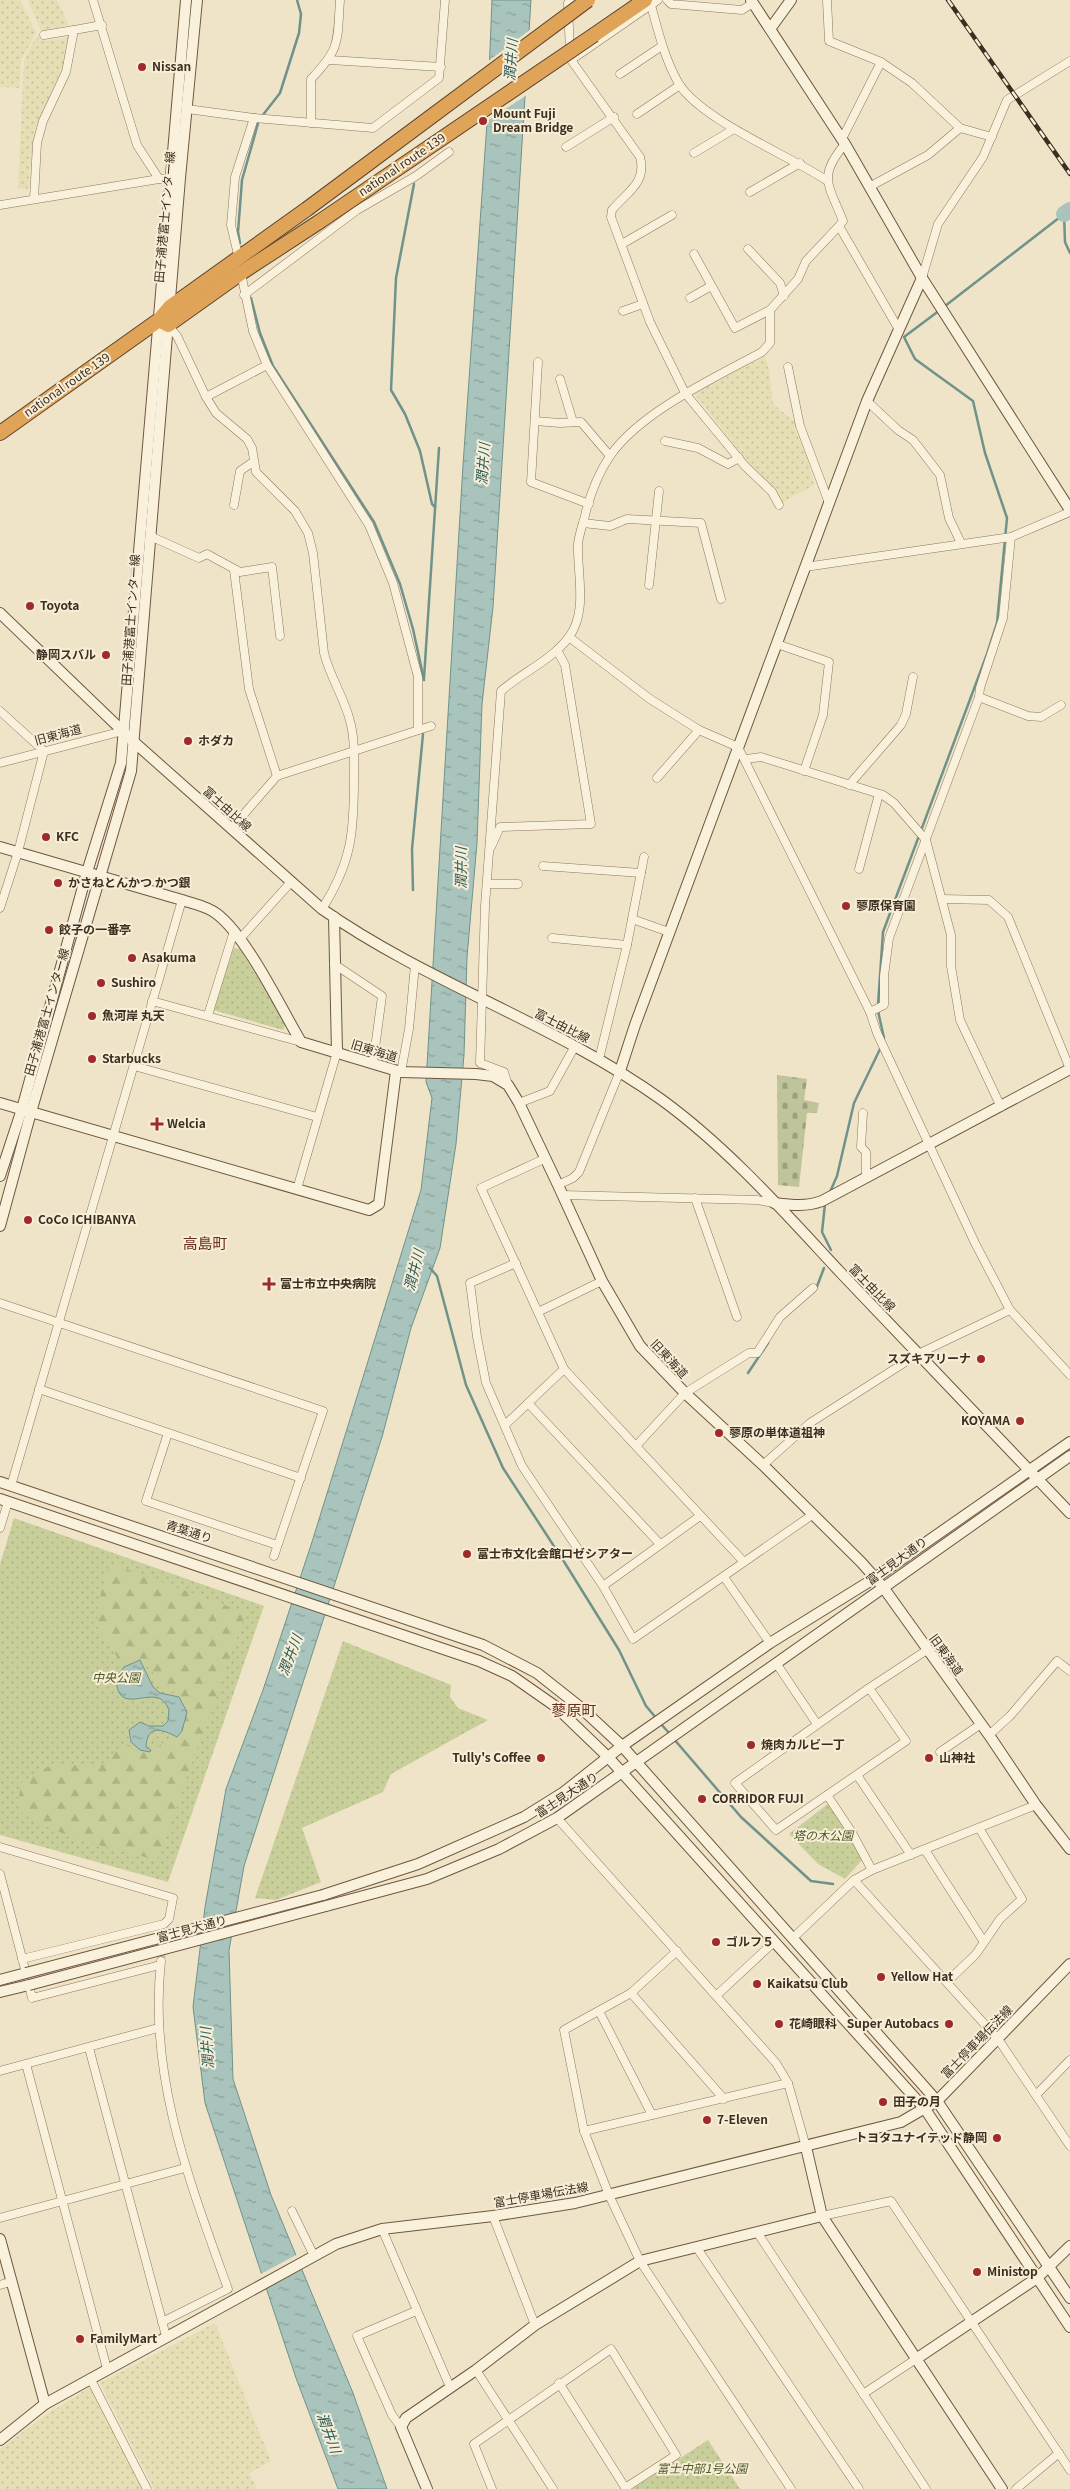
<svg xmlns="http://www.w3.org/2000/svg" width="1070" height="2489" font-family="Georgia,'Noto Sans JP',serif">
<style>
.farmland{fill:url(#farmland-dots)}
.grass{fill:url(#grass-dots)}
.forest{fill:url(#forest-firs)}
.cemetery{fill:url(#cemetery-stones)}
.water{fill:url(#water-ripples);stroke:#6f938a}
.pier{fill:#f0e4c8}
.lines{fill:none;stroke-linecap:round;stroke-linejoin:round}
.stream{stroke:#6f938a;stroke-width:2.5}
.river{stroke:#a9c4bc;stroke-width:16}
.street-tunnel{stroke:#ccc0a6;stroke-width:8;stroke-dasharray:8 4;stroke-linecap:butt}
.street-casing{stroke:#8d765c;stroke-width:9}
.secondary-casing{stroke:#6f573f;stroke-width:12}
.highway-casing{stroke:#5b4430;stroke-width:16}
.street{stroke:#faf1dc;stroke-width:8}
.secondary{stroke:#faf1dc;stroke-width:10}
.highway{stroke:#e0a458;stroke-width:14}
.rail-casing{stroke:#3d2e20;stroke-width:4.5}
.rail{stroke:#f7eed8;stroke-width:2.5;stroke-dasharray:8;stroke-linecap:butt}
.secondary-bridge-casing{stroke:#6f573f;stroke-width:12;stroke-linecap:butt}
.highway-bridge-casing{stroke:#5b4430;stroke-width:16;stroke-linecap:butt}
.secondary-bridge{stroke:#faf1dc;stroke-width:10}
.highway-bridge{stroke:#e0a458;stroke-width:14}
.poi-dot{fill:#9e2a2b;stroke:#f7eed8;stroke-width:2}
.labels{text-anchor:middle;stroke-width:4;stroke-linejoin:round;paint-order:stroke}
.poi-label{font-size:12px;font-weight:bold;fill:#3d2e20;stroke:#f7eed8;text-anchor:start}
.street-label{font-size:12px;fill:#3d2e20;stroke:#f7eed8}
.park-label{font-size:12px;font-style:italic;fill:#4d5a26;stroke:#f7eed8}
.water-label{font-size:14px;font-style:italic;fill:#2f5d5a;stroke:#f7eed8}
.quarter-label{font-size:15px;fill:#6b2e1e;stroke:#f7eed8}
</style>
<defs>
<pattern id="farmland-dots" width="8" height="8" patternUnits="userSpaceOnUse" patternTransform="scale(1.25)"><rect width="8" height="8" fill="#e6deb5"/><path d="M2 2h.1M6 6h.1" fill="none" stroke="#c6bf9b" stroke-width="1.8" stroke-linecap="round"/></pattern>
<pattern id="grass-dots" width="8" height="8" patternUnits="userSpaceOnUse" patternTransform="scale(1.25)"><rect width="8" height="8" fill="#c9cf9b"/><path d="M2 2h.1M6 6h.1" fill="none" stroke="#aeb285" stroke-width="1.8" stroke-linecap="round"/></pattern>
<pattern id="forest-firs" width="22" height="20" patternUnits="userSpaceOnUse" patternTransform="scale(1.25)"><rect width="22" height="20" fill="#c9cf9b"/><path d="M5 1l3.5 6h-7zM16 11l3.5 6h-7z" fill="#aeb285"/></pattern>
<pattern id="cemetery-stones" width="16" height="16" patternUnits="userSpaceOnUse" patternTransform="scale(1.25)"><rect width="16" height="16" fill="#bfc49a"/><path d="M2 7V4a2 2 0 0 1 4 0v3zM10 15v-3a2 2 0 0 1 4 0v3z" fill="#9ca07d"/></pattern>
<pattern id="water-ripples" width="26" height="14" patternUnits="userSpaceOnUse" patternTransform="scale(1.25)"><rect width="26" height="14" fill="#a9c4bc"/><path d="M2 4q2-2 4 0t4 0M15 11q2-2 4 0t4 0" fill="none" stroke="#8ba098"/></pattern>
</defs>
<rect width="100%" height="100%" fill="#f0e4c8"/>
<g class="farmland">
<path d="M0,0H20L36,33L21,60L20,88L0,87Z"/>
<path d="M28,0H57L69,25L41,31Z"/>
<path d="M38,37L46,41L69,37L63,66L34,131L28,190L18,188L24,61L34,40Z"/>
<path d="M765,356L769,370L773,404L795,422V429L807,457L814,485L782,503L774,488L750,465L694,393Z"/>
<path d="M215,2323L271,2461L249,2473L257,2489H154L100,2383Z"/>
<path d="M89,2388L92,2389L143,2489H0V2449L47,2414Z"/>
</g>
<g class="grass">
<path d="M234,948L240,949L286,1024L283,1030L213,1010Z"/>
<path d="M14,1518L264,1606L168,1882L0,1835V1564Z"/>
<path d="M343,1641L451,1685L450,1697L458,1708L488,1720L391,1774L383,1792L302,1828L321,1882L276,1900L255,1898Z"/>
<path d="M829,1803L863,1859L845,1879L818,1864L789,1834Z"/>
<path d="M708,2440L740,2489H632Z"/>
</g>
<path class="forest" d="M110,1563L246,1613L157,1860C110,1848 65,1839 23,1814L18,1800L22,1782L47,1767L109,1763L114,1751L128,1745L150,1752L187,1726L173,1692L161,1687L150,1667L132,1665L124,1667L98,1628V1603Z"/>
<path class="cemetery" d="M777,1075L807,1079L804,1100L819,1103L817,1113H807L799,1187L778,1185Z"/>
<g class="water">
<path d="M492,0H531L493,607L482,704L477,843L467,957L464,1055L456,1144L440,1248L411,1328L382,1437L244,1866L229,1950L233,2079L271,2195L353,2393L387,2489H338L296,2378L205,2103L193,2007L205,1907L226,1789L263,1690L312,1542L421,1190L432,1098L426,1082L463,465L487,123Z"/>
<path d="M140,1660L153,1687L160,1693L179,1697L187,1712L182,1731L177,1737C162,1729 147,1724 146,1747L151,1750L150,1752L140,1750L131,1742L129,1730L140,1722L149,1726H163L168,1721L169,1709C166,1704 163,1699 158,1698C141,1693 117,1713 116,1677L124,1667Z"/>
</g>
<g class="pier">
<path d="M531,29L527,95L484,123L487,62Z"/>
<path d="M298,2254L304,2268L264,2289L259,2275Z"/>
</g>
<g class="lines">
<g class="stream">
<path d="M414,184L396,278L391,390L405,414L420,451L432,504L435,507"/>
<path d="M1064,214L1065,242L1070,253"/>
<path d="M240,243L238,232L242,180L259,120L280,93L299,33L301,14L297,0"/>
<path d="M251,298L260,333L273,366L374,522L400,584L413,629L424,680"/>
<path d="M945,306L1064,214"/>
<path d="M424,678L439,448"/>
<path d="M413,890L412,849L423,734"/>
<path d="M878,1005L883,932L987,654L997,623L1007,518L985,453L973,401L915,359L904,337L940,310"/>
<path d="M878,1011L884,1038L883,1042"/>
<path d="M830,1192L837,1176L854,1103L881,1047"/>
<path d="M825,1204L822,1232L831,1250"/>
<path d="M430,1268L437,1276L466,1385L503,1468L563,1560L619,1650L646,1706L657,1719"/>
<path d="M816,1289L824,1268"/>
<path d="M748,1373L768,1343"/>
<path d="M660,1723L670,1734"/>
<path d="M673,1738L741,1817L811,1881L833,1884"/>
</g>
<path class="river" d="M1064,214L1070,210"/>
<path class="street-tunnel" d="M161,1961L164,1924"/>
<defs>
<g id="street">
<path d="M93,0L137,145L159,179"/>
<path d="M658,0L571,60L640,157C647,183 627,192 612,210L611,217L650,322L685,393L745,466L772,492L779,505"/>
<path d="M667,0L671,4L742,10L753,3"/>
<path d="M827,0L829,41L881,62L912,83L960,128L992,137"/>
<path d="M651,5C658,31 665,60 679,84C702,120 788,155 826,180"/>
<path d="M44,35L74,30"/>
<path d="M570,53L568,3L573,0"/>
<path d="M330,60L441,67"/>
<path d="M620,74L662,46"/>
<path d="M187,109L254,118L235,177L231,225L239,259"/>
<path d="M637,114L680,85"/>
<path d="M254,118L373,128L439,78L445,0"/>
<path d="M311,123V79C341,48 337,42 340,0"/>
<path d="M842,139L881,62"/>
<path d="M845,144C817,177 829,185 843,221L839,226L898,328"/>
<path d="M566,147L614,117"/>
<path d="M694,153L734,129"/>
<path d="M871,186L928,155L960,128"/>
<path d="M750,192L800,163"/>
<path d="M34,199L37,143L43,121L66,72L74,30L102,25"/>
<path d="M0,205L159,179L175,178"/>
<path d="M622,244L672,215"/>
<path d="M748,249L780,283L784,296"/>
<path d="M694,254L735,328L770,310L798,279L806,261L839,226"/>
<path d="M241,273L253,331L267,365L369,525L393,583L418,677V730"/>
<path d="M922,278L938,224L983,157L1007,100L1070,61"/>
<path d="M244,295L357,210L416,176L449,152"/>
<path d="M690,298L711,286"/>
<path d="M623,311L643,304"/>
<path d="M168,325L177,336L206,397L216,413L247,439L252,448L256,472L295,511L308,533L313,553L324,653C330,677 344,697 350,721C355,739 354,759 354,778C354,832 352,862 322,909"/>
<path d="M538,362L531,482L589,504"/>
<path d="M788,367L800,426L829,503"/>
<path d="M560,379L573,422"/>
<path d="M206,397L267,365"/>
<path d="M867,401L898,430L913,440L940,475L949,518L961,543"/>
<path d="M535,421L560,423L581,422L610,456"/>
<path d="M665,441L698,448L728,464L739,458"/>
<path d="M234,505L240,471L253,462"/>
<path d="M583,523L610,526L627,519L701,523L721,599"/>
<path d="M150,536L199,558L207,554L240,572L272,567L280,636"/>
<path d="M805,567L1011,537L1070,512"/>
<path d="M234,570L249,689L277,776"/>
<path d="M649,585L659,491"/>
<path d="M569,637L650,699L699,730L738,747L870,1012L877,1033L975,1243L1010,1310L1070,1375"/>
<path d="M777,644L829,662L823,715L804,771"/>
<path d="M979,697L980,688L1003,618L1011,537"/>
<path d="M0,711L44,751"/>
<path d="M746,759L761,757L883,795L894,803L926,840L951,935V966L960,1020L1001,1107"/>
<path d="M0,763L123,731"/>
<path d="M657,778L699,730"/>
<path d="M849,785L901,725L906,714L913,677"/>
<path d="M231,829L277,776L431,726"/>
<path d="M491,847L500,827L591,824L565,665L557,650"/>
<path d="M543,866L641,873"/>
<path d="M859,869L879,794"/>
<path d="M487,884H518"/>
<path d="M942,899L989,900L1008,917L1070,1069"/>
<path d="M0,908L18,852L44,751"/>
<path d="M632,919L669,932"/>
<path d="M552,938L627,945"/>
<path d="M240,939L291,882"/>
<path d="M334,964L382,996L373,1063"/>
<path d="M152,1001L301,1042"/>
<path d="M870,1012L884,1005V976L889,938L979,697L1028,716L1041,717L1061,705"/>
<path d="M208,1015L234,931"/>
<path d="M599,1059L627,945L644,857"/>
<path d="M134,1066L317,1117"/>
<path d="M401,1072L409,1029L415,965"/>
<path d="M508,1085L504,1072L480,1063L485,906L501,691C523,672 552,660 569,637C588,611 577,574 578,544C579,533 584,522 586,511C591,493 599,472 610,456C640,412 716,377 762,352L770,343V310"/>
<path d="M519,1103L550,1091L575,1046"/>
<path d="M863,1113L861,1147L866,1152V1177"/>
<path d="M544,1159L481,1188L564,1369L744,1562"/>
<path d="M558,1185L573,1178L579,1172L620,1071"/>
<path d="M297,1189L337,1052"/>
<path d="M563,1195L757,1200L774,1203"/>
<path d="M695,1198L737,1317"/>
<path d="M516,1263L470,1283L477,1337L486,1383L522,1466L603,1586L633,1639L812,1515"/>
<path d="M0,1303L323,1411L274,1556"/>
<path d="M538,1312L602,1281"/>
<path d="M39,1389L301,1478"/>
<path d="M528,1403L660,1544"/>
<path d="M505,1425L564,1369"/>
<path d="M168,1433L146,1501L277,1545"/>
<path d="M636,1446L685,1393L749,1353H757L780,1317L813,1288"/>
<path d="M763,1465L810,1423L918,1354L1010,1310"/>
<path d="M11,1486L182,900"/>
<path d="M0,1528L8,1502"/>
<path d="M724,1577L770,1643"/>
<path d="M603,1586L700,1516"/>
<path d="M776,1663L817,1724"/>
<path d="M869,1688L906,1741L776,1830L735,1783L869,1688L927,1650"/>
<path d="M989,1735L1010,1716L1057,1661L1070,1671"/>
<path d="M940,1752L981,1724"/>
<path d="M857,1775L911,1855"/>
<path d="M827,1795L851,1831L872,1870"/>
<path d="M557,1818L776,2063L788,2083L806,2147"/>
<path d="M0,1847L173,1898L169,1919L164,1924L22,1959"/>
<path d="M925,1850L984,1942"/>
<path d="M0,1874L26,1973"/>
<path d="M854,1880L998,2039L1070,2146"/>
<path d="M793,1938L854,1880L872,1870L1036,1805"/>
<path d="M677,1951L631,1993L564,2030L584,2131L609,2195L640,2261L791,2489"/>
<path d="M161,1961C148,2076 190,2183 228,2289L162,2322"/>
<path d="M948,1981L976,1954L1000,1919L1022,1899L979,1828"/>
<path d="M29,1985L32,1998L160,1965"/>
<path d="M631,1993L724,2099"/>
<path d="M717,1995L774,1942"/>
<path d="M599,2011L652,2115"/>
<path d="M89,2048L166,2336"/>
<path d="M26,2064L107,2369"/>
<path d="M0,2071L158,2028"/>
<path d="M1036,2095L1070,2060"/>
<path d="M584,2131L788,2083"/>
<path d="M292,2211L314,2256"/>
<path d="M493,2216L535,2325"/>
<path d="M822,2216L891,2201L1070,2470"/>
<path d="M0,2218L185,2168"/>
<path d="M382,2229L450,2387"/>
<path d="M757,2232L926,2489"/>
<path d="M697,2248L859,2489"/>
<path d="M0,2285L10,2282"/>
<path d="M476,2370L553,2489"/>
<path d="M90,2378L147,2489"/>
<path d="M559,2383L626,2489"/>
<path d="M863,2394L916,2359"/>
<path d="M401,2427L392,2415L357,2336L416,2311"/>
<path d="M492,2489L474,2444L611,2349L676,2455L625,2488"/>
<path d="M1016,2489L1059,2453"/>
</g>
<g id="secondary">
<path d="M751,0L845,144L922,278L1070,510"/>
<path d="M770,29L791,0"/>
<path d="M0,613L134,742L322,909C429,984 556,1024 662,1100C729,1149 785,1213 841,1273C917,1353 994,1433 1070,1513"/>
<path d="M0,847L182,900C194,904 207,906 217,914C247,937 281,1008 301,1042L401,1072L476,1074L493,1076L508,1085L519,1103L558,1185L602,1281L640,1346L685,1393L763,1465L861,1562L883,1587L989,1735L1036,1805L1070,1849"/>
<path d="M334,917L337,1052"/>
<path d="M620,1071L635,1025L867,401L922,278"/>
<path d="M0,1103L369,1210L379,1204L396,1071"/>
<path d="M0,1176L22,1109L87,872L121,763L186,0"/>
<path d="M774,1203C791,1205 806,1207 822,1201L1070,1069"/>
<path d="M0,1226L31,1112L131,771L180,178L197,0"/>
<path d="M0,1482L483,1645L537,1673L580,1707L622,1746L937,2101L1070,2298"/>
<path d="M0,1499L479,1661L512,1676L555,1706L608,1757L925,2109L1070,2327"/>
<path d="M323,1895L418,1864L524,1817L564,1792L622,1746L770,1643L875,1578L1070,1442"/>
<path d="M326,1906L427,1879L499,1849L557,1818L1070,1456"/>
<path d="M0,1980L26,1973"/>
<path d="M0,1992L29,1985"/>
<path d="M806,2147L822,2216L1002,2489"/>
<path d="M0,2239L45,2404"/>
<path d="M916,2359L1037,2278L1070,2246"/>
<path d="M0,2440L45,2404L336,2244L382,2229L493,2216L575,2203L901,2122L937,2101L1070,1964"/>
<path d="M427,2489L401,2427L406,2418L476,2370L535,2325L640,2261L822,2216"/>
</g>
<g id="highway">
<path d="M594,35L645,0"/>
<path d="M159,320L168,325L241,273L319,222"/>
<path d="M0,433L159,320L170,307L307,209"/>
</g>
</defs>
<use href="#street" class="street-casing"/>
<use href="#secondary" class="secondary-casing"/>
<use href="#highway" class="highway-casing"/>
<use href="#street" class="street"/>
<use href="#secondary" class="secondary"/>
<use href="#highway" class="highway"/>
<defs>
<path id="rail" d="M948,0L1070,174"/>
</defs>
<use href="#rail" class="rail-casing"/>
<use href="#rail" class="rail"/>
<defs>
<g id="secondary-bridge">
<path d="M26,1973L323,1895"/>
<path d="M29,1985L326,1906"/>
</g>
<g id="highway-bridge">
<path d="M307,209L588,0"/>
<path d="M319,222L594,35"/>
</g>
</defs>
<use href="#secondary-bridge" class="secondary-bridge-casing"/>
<use href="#highway-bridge" class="highway-bridge-casing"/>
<use href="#secondary-bridge" class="secondary-bridge"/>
<use href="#highway-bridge" class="highway-bridge"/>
</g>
<g class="poi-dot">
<circle cx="142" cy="67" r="5"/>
<circle cx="483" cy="121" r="5"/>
<circle cx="30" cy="606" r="5"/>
<circle cx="106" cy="655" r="5"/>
<circle cx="188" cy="741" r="5"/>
<circle cx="46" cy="837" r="5"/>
<circle cx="58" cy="883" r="5"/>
<circle cx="846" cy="906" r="5"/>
<circle cx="49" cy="930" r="5"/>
<circle cx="132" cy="958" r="5"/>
<circle cx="101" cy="983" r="5"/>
<circle cx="92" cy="1016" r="5"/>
<circle cx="92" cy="1059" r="5"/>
<path d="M154.5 1116.5h5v5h5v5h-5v5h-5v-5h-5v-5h5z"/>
<circle cx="28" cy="1220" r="5"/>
<path d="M266.5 1276.5h5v5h5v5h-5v5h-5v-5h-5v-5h5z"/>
<circle cx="981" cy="1359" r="5"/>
<circle cx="1020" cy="1421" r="5"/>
<circle cx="719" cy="1433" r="5"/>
<circle cx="467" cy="1554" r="5"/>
<circle cx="751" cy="1745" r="5"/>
<circle cx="541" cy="1758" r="5"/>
<circle cx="929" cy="1758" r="5"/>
<circle cx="702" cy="1799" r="5"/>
<circle cx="716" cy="1942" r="5"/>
<circle cx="881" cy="1977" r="5"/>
<circle cx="757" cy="1984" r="5"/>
<circle cx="779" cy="2024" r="5"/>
<circle cx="949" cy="2024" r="5"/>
<circle cx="883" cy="2102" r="5"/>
<circle cx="707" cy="2120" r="5"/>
<circle cx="997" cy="2138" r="5"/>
<circle cx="977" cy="2272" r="5"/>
<circle cx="80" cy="2339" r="5"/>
</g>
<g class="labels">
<g class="poi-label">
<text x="152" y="71">Nissan</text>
<text x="493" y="118">Mount Fuji<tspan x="493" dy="14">Dream Bridge</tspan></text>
<text x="40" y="610">Toyota</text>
<text x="96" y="659" text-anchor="end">静岡スバル</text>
<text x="198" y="745">ホダカ</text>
<text x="56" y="841">KFC</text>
<text x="68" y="887">かさねとんかつ かつ銀</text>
<text x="856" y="910">蓼原保育園</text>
<text x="59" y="934">餃子の一番亭</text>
<text x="142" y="962">Asakuma</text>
<text x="111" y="987">Sushiro</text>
<text x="102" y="1020">魚河岸 丸天</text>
<text x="102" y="1063">Starbucks</text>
<text x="167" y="1128">Welcia</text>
<text x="38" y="1224">CoCo ICHIBANYA</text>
<text x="280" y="1288">富士市立中央病院</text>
<text x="971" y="1363" text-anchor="end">スズキアリーナ</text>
<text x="1010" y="1425" text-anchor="end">KOYAMA</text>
<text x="729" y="1437">蓼原の単体道祖神</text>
<text x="477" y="1558">富士市文化会館ロゼシアター</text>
<text x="761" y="1749">焼肉カルビ一丁</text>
<text x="531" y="1762" text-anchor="end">Tully's Coffee</text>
<text x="939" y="1762">山神社</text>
<text x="712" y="1803">CORRIDOR FUJI</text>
<text x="726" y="1946">ゴルフ５</text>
<text x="891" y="1981">Yellow Hat</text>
<text x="767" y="1988">Kaikatsu Club</text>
<text x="789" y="2028">花崎眼科</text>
<text x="939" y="2028" text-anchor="end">Super Autobacs</text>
<text x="893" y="2106">田子の月</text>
<text x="717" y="2124">7-Eleven</text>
<text x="987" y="2142" text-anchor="end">トヨタユナイテッド静岡</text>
<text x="987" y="2276">Ministop</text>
<text x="90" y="2343">FamilyMart</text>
</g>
<g class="street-label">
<text transform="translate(402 165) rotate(-34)" y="4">national route 139</text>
<text transform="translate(165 217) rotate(-85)" y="4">田子浦港富士インター線</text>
<text transform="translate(67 385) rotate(-35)" y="4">national route 139</text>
<text transform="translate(131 620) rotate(-86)" y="4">田子浦港富士インター線</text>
<text transform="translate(58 735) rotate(-15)" y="4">旧東海道</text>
<text transform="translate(227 809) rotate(42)" y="4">富士由比線</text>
<text transform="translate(47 1012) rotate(-74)" y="4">田子浦港富士インター線</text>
<text transform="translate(562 1026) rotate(27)" y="4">富士由比線</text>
<text transform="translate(374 1051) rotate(17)" y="4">旧東海道</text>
<text transform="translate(872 1288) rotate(46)" y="4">富士由比線</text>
<text transform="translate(669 1359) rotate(47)" y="4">旧東海道</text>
<text transform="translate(189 1532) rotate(18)" y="4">青葉通り</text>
<text transform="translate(897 1561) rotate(-36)" y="4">富士見大通り</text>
<text transform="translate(946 1655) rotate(54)" y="4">旧東海道</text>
<text transform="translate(567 1795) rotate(-33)" y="4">富士見大通り</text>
<text transform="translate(192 1929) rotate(-15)" y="4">富士見大通り</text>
<text transform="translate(977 2042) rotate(-46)" y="4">富士停車場伝法線</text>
<text transform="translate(541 2195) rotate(-10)" y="4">富士停車場伝法線</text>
</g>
<g class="park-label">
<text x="116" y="1682">中央公園</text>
<text x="823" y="1840">塔の木公園</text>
<text x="702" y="2473">富士中部1号公園</text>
</g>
<g class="water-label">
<text transform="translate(511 60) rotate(-86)" y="5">潤井川</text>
<text transform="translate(483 464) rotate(-86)" y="5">潤井川</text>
<text transform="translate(461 868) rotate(-90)" y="5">潤井川</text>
<text transform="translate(414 1270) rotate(-76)" y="5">潤井川</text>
<text transform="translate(290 1655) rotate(-69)" y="5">潤井川</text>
<text transform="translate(207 2048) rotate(-94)" y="5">潤井川</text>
<text transform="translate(329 2433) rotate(70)" y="5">潤井川</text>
</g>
<g class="quarter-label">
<text x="205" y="1249">高島町</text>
<text x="574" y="1716">蓼原町</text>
</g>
</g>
</svg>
